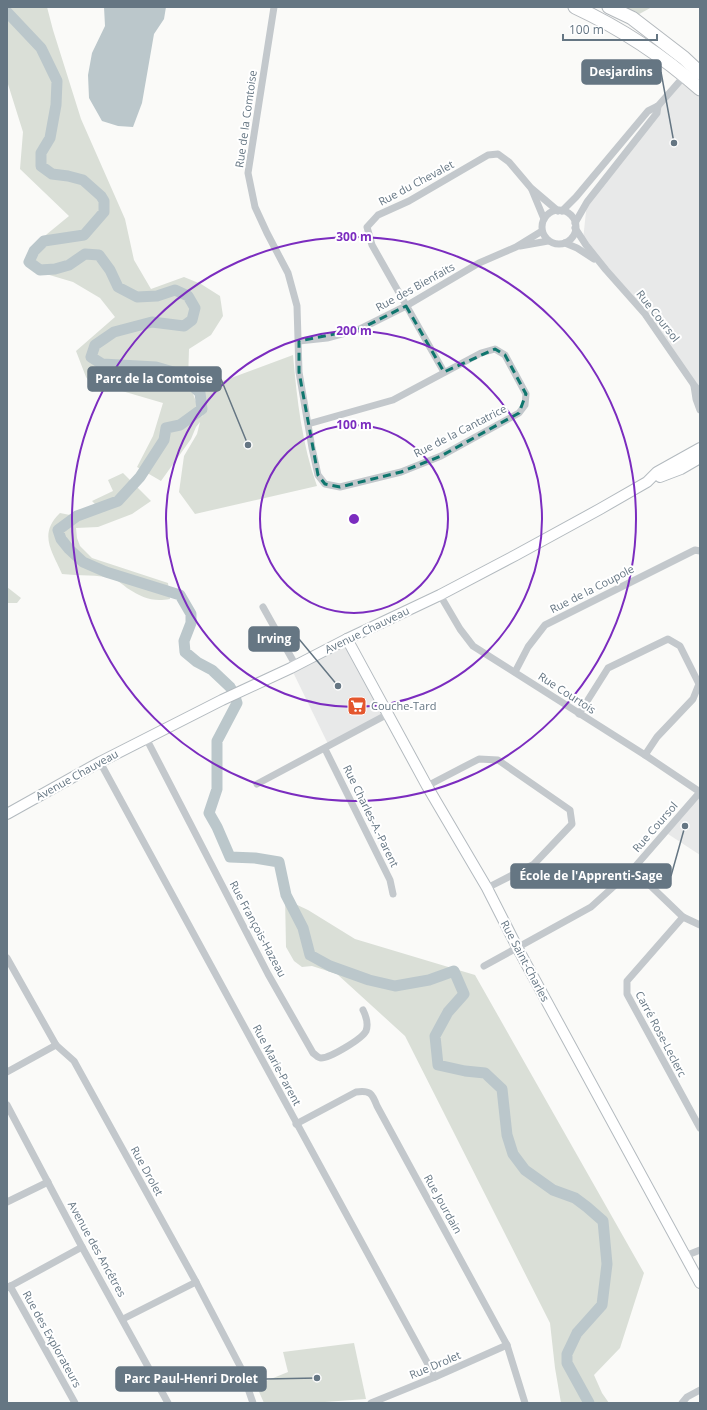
<svg xmlns="http://www.w3.org/2000/svg" width="707" height="1410" font-family="'Open Sans',sans-serif">
<style>
.built{fill:#e8e9e9}
.green{fill:#dadfd7}
.water{fill:#bbc7cb}
.lines{fill:none;stroke-linecap:round;stroke-linejoin:round}
.river{stroke:#bbc7cb;stroke-width:11}
.secondary-casing{stroke:#b3babf;stroke-width:12}
.highway-casing{stroke:#b4b9bd;stroke-width:15}
.street{stroke:#c3c8cc;stroke-width:7}
.secondary{stroke:#fff;stroke-width:10}
.highway{stroke:#fff;stroke-width:13}
.marked{fill:none;stroke:#0f766e;stroke-width:3;stroke-dasharray:8 5;stroke-linejoin:round}
.ring{fill:none;stroke:#7b2cbf;stroke-width:2}
.labels{text-anchor:middle;stroke-width:4;stroke-linejoin:round;paint-order:stroke}
.street-label{font-size:11px;fill:#657683;stroke:#fff}
.poi-label{font-size:11px;fill:#657683;stroke:#fff;text-anchor:start}
.centre{fill:#7b2cbf;stroke:#fff;stroke-width:2}
.ring-label{font-size:12px;text-anchor:middle;font-weight:bold;fill:#7b2cbf;stroke:#fff;stroke-width:4;stroke-linejoin:round;paint-order:stroke}
.leader{fill:none;stroke:#657683;stroke-width:1.5}
.callout-dot{fill:#657683;stroke:#fff;stroke-width:1.5}
.callout{fill:#657683;stroke:#657683;stroke-width:1.5}
.callout-label{font-size:12px;text-anchor:middle;font-weight:bold;fill:#fff}
</style>
<rect width="100%" height="100%" fill="#fafaf8"/>
<g class="built">
<path d="M685,75L700,89V392L667,345L583,240L587,202Z"/>
<path d="M347,639L388,714L329,746L291,668Z"/>
<path d="M700,792V855L665,832Z"/>
</g>
<g class="green">
<path d="M7,7H47L53,30L81,119L125,219L134,260L151,289L184,277L201,284L220,296L223,316L211,335L189,349L188,381L202,417L205,406L204,388L293,355C297,400 302,444 317,486L195,514L179,492L184,456L197,434L200,422L196,427L191,439L161,481L137,467L153,436L163,403L122,391L96,390L86,377L76,351L115,317L100,298L73,282L36,271L30,248L69,216L20,169L23,132L7,81Z"/>
<path d="M609,7H652L632,18Z"/>
<path d="M123,473L151,501L132,514L98,527L76,528L77,538L80,546L92,558L168,583L170,599C152,602 143,598 127,588C123,585 119,581 114,579C98,574 79,576 62,574C52,551 38,534 60,513L70,515L95,504L92,501L113,491L108,480Z"/>
<path d="M7,587L21,598L17,603H7Z"/>
<path d="M285,896L293,903L308,910L355,939L475,975L644,1273L620,1348L594,1375L602,1393L609,1403H561L555,1368L550,1323L405,1036L337,974L312,966L302,967L294,961L286,947Z"/>
<path d="M354,1343L366,1399L311,1403H264L256,1385L288,1372L283,1352Z"/>
</g>
<path class="water" d="M104,7H166L164,19L154,34L142,103L133,127L118,126L102,121L89,98L88,75L92,53L105,26Z"/>
<g class="lines">
<path class="river" d="M7,12L41,48L57,81L56,105L50,138L41,153V166L52,174L68,176L83,180L101,196L104,201V212L84,235L44,241L34,251L29,262L40,270L55,269L69,265L85,254L99,255L110,270L118,287L137,297L157,296L175,290L188,296L195,308L192,320L184,326L152,322L114,332L95,345L91,357L102,364L156,367L180,374L200,393L202,409L180,425L166,428L164,440L140,477L118,501L77,516L58,530L61,539L69,549L83,562L106,572L180,595L191,614V623L184,641L185,652L197,662L212,670L230,687L234,694L237,703L217,741V789L209,813L217,827L230,857L255,858L279,862L286,895L303,928L310,955L330,966L369,980L395,986L429,980L454,971L464,994L448,1012L435,1036L438,1065L465,1071L485,1073L502,1089L507,1135L513,1154L525,1170L553,1190L575,1198L587,1207L603,1221L607,1264L602,1305L577,1333L567,1354V1363L589,1403"/>
<defs>
<g id="secondary">
<path d="M660,477L681,469L700,458"/>
<path d="M347,639L427,786L487,888L517,947L700,1283"/>
<path d="M7,814L100,762L222,700L291,668L347,639L440,595L516,555L600,509L647,482L657,472L700,448"/>
</g>
<g id="highway">
<path d="M575,7C620,28 663,56 700,89"/>
<path d="M609,7L632,18L684,58L700,73"/>
</g>
</defs>
<use href="#secondary" class="secondary-casing"/>
<use href="#highway" class="highway-casing"/>
<g class="street">
<path d="M274,7L248,173L255,207L267,233L288,273L297,306L299,372L312,448L318,475L325,484L340,487L401,472L441,456L519,413L525,405L526,394L505,355L495,349L481,353L393,400L308,424"/>
<path d="M532,190L544,219"/>
<circle cx="559" cy="227" r="17"/>
<path d="M562,211L576,197L648,111L658,106L686,74"/>
<path d="M575,223L587,202L657,113L658,106"/>
<path d="M575,228L586,245L606,270L645,314L694,385L700,392"/>
<path d="M565,243L577,248L594,259"/>
<path d="M520,246L548,241"/>
<path d="M299,341L327,338L360,329L406,306L479,263L516,247L542,231"/>
<path d="M444,372L372,245L367,227L378,215L409,201L488,155L498,154L509,162L531,188L558,211"/>
<path d="M694,386L696,399L700,410"/>
<path d="M440,595L460,629L473,646L645,755L700,792"/>
<path d="M263,607L296,666"/>
<path d="M515,672L528,647L545,625L695,550L700,551"/>
<path d="M579,714L608,668L668,639L680,646L699,684L693,699L657,737L645,755"/>
<path d="M146,738L268,974L313,1053C316,1055 318,1058 321,1058C330,1058 362,1039 366,1031C369,1023 366,1016 363,1010"/>
<path d="M325,749L390,880L393,894"/>
<path d="M100,762L435,1377"/>
<path d="M257,784L388,714"/>
<path d="M427,786L479,759L498,760L570,810L572,824L534,864L487,888"/>
<path d="M633,869L683,917L700,925"/>
<path d="M683,917L627,981V994L700,1128"/>
<path d="M7,958L56,1045L74,1061L196,1282L241,1368L253,1403"/>
<path d="M484,966L591,907L633,869L700,792"/>
<path d="M7,1072L56,1045"/>
<path d="M7,1105L82,1247L168,1403"/>
<path d="M296,1124L356,1092C370,1090 372,1093 377,1106L507,1345L525,1403"/>
<path d="M7,1202L48,1182"/>
<path d="M685,1256L700,1250"/>
<path d="M10,1286L75,1403"/>
<path d="M7,1288L82,1247"/>
<path d="M123,1319L196,1282"/>
<path d="M371,1403L435,1377L507,1345"/>
<path d="M682,1403L687,1397L700,1390"/>
</g>
<use href="#secondary" class="secondary"/>
<use href="#highway" class="highway"/>
</g>
<path class="marked" d="M406,306L444,372L495,349L505,355L526,394L519,413L441,456L401,472L340,487L325,484L318,475L299,372V341L360,329Z"/>
<g class="ring">
<circle cx="354" cy="519" r="94"/>
<circle cx="354" cy="519" r="188"/>
<circle cx="354" cy="519" r="282"/>
</g>
<defs>
<symbol id="supermarket-square" viewBox="-11 -11 22 22"><rect x="-9" y="-9" width="18" height="18" rx="4" fill="#e4572e" stroke="#fff"/><path d="M-6-5.5h2.5l.6 2H6L4.5 2H-2.5L-4.4-4H-6ZM-1.5 3.2a1.3 1.3 0 1 0 .1 0ZM3 3.2a1.3 1.3 0 1 0 .1 0Z" fill="#fff"/></symbol>
</defs>
<g fill-rule="evenodd">
<use href="#supermarket-square" x="346" y="695" width="22" height="22"/>
</g>
<g class="labels">
<g class="street-label">
<text transform="translate(246 119) rotate(-82)" y="4">Rue de la Comtoise</text>
<text transform="translate(416 183) rotate(-28)" y="4">Rue du Chevalet</text>
<text transform="translate(415 287) rotate(-29)" y="4">Rue des Bienfaits</text>
<text transform="translate(658 316) rotate(52)" y="4">Rue Coursol</text>
<text transform="translate(460 431) rotate(-27)" y="4">Rue de la Cantatrice</text>
<text transform="translate(592 589) rotate(-27)" y="4">Rue de la Coupole</text>
<text transform="translate(367 630) rotate(-26)" y="4">Avenue Chauveau</text>
<text transform="translate(567 693) rotate(33)" y="4">Rue Courtois</text>
<text transform="translate(77 775) rotate(-29)" y="4">Avenue Chauveau</text>
<text transform="translate(371 816) rotate(64)" y="4">Rue Charles-A.-Parent</text>
<text transform="translate(655 827) rotate(-49)" y="4">Rue Coursol</text>
<text transform="translate(258 929) rotate(62)" y="4">Rue François-Hazeau</text>
<text transform="translate(525 961) rotate(62)" y="4">Rue Saint-Charles</text>
<text transform="translate(661 1034) rotate(62)" y="4">Carré Rose-Leclerc</text>
<text transform="translate(277 1065) rotate(62)" y="4">Rue Marie-Parent</text>
<text transform="translate(147 1171) rotate(61)" y="4">Rue Drolet</text>
<text transform="translate(443 1204) rotate(61)" y="4">Rue Jourdain</text>
<text transform="translate(97 1249) rotate(61)" y="4">Avenue des Ancêtres</text>
<text transform="translate(52 1339) rotate(61)" y="4">Rue des Explorateurs</text>
<text transform="translate(435 1365) rotate(-23)" y="4">Rue Drolet</text>
</g>
<g class="poi-label">
<text x="371" y="710">Couche-Tard</text>
</g>
</g>
<circle cx="354" cy="519" r="6" class="centre"/>
<g class="ring-label">
<text x="354" y="241">300 m</text>
<text x="354" y="335">200 m</text>
<text x="354" y="429">100 m</text>
</g>
<path class="leader" d="M674 143L661 72M248 445L221 379M338 686L299 639M685 826L671 876M317 1378L266 1379"/>
<g class="callout-dot">
<circle cx="674" cy="143" r="4"/>
<circle cx="248" cy="445" r="4"/>
<circle cx="338" cy="686" r="4"/>
<circle cx="685" cy="826" r="4"/>
<circle cx="317" cy="1378" r="4"/>
</g>
<g class="callout">
<rect x="582" y="60" width="79" height="24" rx="4"/>
<rect x="88" y="367" width="133" height="24" rx="4"/>
<rect x="249" y="627" width="50" height="24" rx="4"/>
<rect x="511" y="864" width="160" height="24" rx="4"/>
<rect x="116" y="1367" width="150" height="24" rx="4"/>
</g>
<g class="callout-label">
<text x="621" y="76">Desjardins</text>
<text x="154" y="383">Parc de la Comtoise</text>
<text x="274" y="643">Irving</text>
<text x="591" y="880">École de l'Apprenti-Sage</text>
<text x="191" y="1383">Parc Paul-Henri Drolet</text>
</g>
<rect width="707" height="1410" fill="none" stroke="#657683" stroke-width="16"/>
<path d="M563 34v6h94v-6" fill="none" stroke="#657683" stroke-width="2"/>
<text x="569" y="34" font-size="12" fill="#657683" stroke="#ffffff" stroke-width="3" paint-order="stroke">100 m</text>
</svg>
